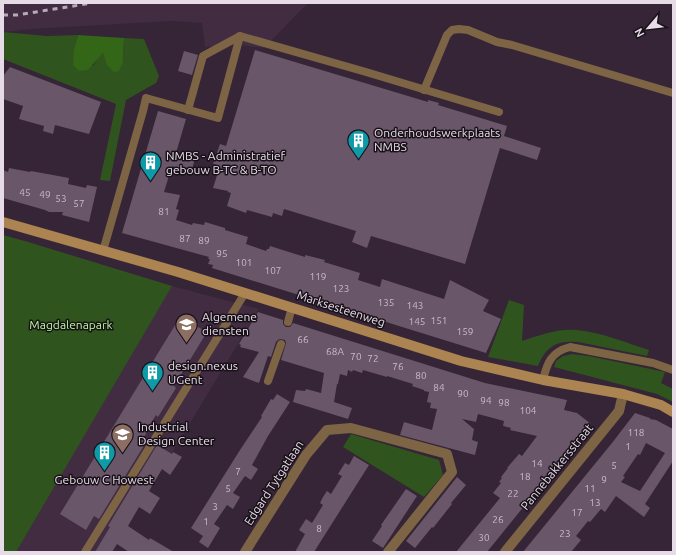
<svg xmlns="http://www.w3.org/2000/svg" width="676" height="555" font-family="Ubuntu,sans-serif">
<style>
.built{fill:#412c41}
.green{fill:#2f541e}
.forest{fill:#336617}
.building{fill:#695669;fill-rule:evenodd}
.lines{fill:none;stroke-linecap:round;stroke-linejoin:round}
.lane{stroke:#7d6445;stroke-width:8}
.street{stroke:#7d6445;stroke-width:10}
.secondary{stroke:#ab8451;stroke-width:10}
.rail{stroke:#b7abb7;stroke-width:3;stroke-dasharray:5 5;stroke-linecap:butt}
.labels{text-anchor:middle;stroke-width:3;stroke-linejoin:round;paint-order:stroke}
.number-label{font-size:10px;fill:#c7bac7}
.poi-label{font-size:12px;fill:#e6dbe6;stroke:#191119;text-anchor:start}
.street-label{font-size:12px;fill:#e6dbe6;stroke:#191119}
.park-label{font-size:12px;fill:#b3fc94;stroke:#191119}
</style>
<rect width="100%" height="100%" fill="#352536"/>
<g class="built">
<path d="M3,3H308L264,48L239,45L205,47L202,23L172,21L31,29L3,32Z"/>
<path d="M3,235L28,242L172,286L259,309L112,552H3Z"/>
</g>
<g class="green">
<path d="M3,32L47,36L78,35L74,48L93,66L98,58L103,53L123,62L124,38L144,39L159,76L156,83L126,100L110,181L100,180L116,104L3,59Z"/>
<path d="M3,235L28,242L172,286L16,552H3Z"/>
<path d="M509,300L524,305L522,341C540,335 558,328 577,330C600,332 627,343 649,350L647,356L578,342C557,341 547,345 538,366L488,357Z"/>
<path d="M572,354L589,356L665,372L661,383L673,389V402L657,394L554,367L556,361L563,356Z"/>
<path d="M351,434L439,460L443,475L424,497L343,447Z"/>
</g>
<path class="forest" d="M78,35L124,38L123,62L119,71L114,72L107,65L103,53L88,70L79,71L73,65L74,48Z"/>
<g class="building">
<path d="M255,50L428,102V100L439,103L438,105L507,126L504,136L541,148L537,160L500,148L465,264L371,236L367,248L352,242L356,231L284,209L282,216L273,213L272,217L247,210L246,213L227,206L231,193L228,192V191L213,188L220,166L213,164L220,144L226,146Z"/>
<path d="M184,51L198,55L192,75L178,71Z"/>
<path d="M10,67L101,102L89,134L55,125L53,134L43,131L44,126L19,119L23,106L3,99V76Z"/>
<path d="M158,111L186,119L176,153L195,159L191,172L172,166L164,192L180,195L176,209L179,210L176,220L192,225L193,223L204,225L205,222L225,228V230L248,237L246,244L266,251L267,249H269L270,246L305,257V255L325,260L324,262L360,273L358,280L380,287L382,279L444,299L450,280L489,300L483,311L501,319L486,353L212,268L213,265L208,264L210,259H208L209,257L122,233Z"/>
<path d="M9,168L30,172L31,171L69,178L68,184L86,188L87,185L97,187L89,222L62,215L63,212H49L45,210L3,198V170L8,172Z"/>
<path d="M258,312L283,320V324L286,327H290L293,323L485,383L567,400L564,410L577,413L591,424L587,431L584,432L487,552H456L500,498L493,493L501,483L499,482L502,478L501,477L508,468H507L519,454L522,456L537,436L510,430L511,428L503,426L504,421L478,414L476,422L462,419L474,429L472,440L478,442L475,455L400,435L404,422L432,430L437,409L430,408L431,403L427,402L429,392L424,391V390L412,386L413,384L387,376V377L363,370L362,373L353,370L352,372L348,370L347,376L340,374L338,384H337L334,402L352,408L348,419L293,402L296,390L305,391L306,389L321,393L324,373L281,360L286,343L285,340L280,339L278,340L276,342L271,357L268,356L259,383L243,377L259,352L240,347L241,345L239,344Z"/>
<path d="M180,317L207,332L174,386L176,388L158,417L156,415L146,431L147,432L144,437L148,439L99,519L94,516L86,530L60,514Z"/>
<path d="M277,394L290,402L268,436L252,465L258,469L251,480L245,476L233,493L240,497L233,509L227,505L214,524L220,528L208,548L199,542L203,536L191,528L240,450L262,417L261,416L271,399L273,400Z"/>
<path d="M635,413L650,418V419L656,420L673,429V461L645,504L650,508L644,517L616,496L605,512L601,509L590,522L588,521L576,536L581,540L571,552H523L612,443ZM646,443L665,453L640,491L621,482L625,477L623,476L638,454L640,455Z"/>
<path d="M157,445L172,454L173,452L182,457L170,475L162,469L149,491L160,498L150,514L139,507L128,526L149,540L150,538L174,552H129L117,544L112,552H95L110,527L108,526Z"/>
<path d="M354,456L369,465L314,552H295L305,534L299,530L306,519L312,523L323,505L320,503L323,497L327,491L331,494L342,476L338,474L345,463L349,465Z"/>
<path d="M457,477L466,485L451,503L452,504L433,528L432,527L415,548L406,541Z"/>
<path d="M406,489L417,496L383,548L372,541L382,526L381,525Z"/>
</g>
<g class="lines">
<g class="lane">
<path d="M424,90L447,35L452,30L459,29L468,30L497,42L512,45L673,93"/>
<path d="M188,110L203,56L240,36L366,72L499,112"/>
<path d="M103,251L143,111L146,98L218,118L240,36"/>
<path d="M288,322L292,307"/>
<path d="M543,380C547,363 551,352 570,347L653,363L673,370"/>
<path d="M268,381L281,344"/>
<path d="M85,552L245,293"/>
</g>
<g class="street">
<path d="M245,552L306,455L327,430L351,428L447,454L452,472L388,552"/>
<path d="M505,552L619,411L623,394"/>
</g>
<path class="secondary" d="M3,222L178,272L245,293L461,361L543,380L623,394L661,405L673,412"/>
<path class="rail" d="M3,15H17L92,3"/>
</g>
<defs>
<symbol id="building-pin" viewBox="-11 -11 22 30"><path d="M0 17L-7.5 6A9.5 9.5 0 1 1 7.5 6Z" fill="#0f9aa8" stroke="#191119"/><path d="M-4-6H4V6H1V3H-1V6H-4ZM-2.5-4.3h1.7v1.8h-1.7ZM.8-4.3h1.7v1.8H.8ZM-2.5-1h1.7V.8h-1.7ZM.8-1h1.7V.8H.8Z" fill="#fff"/></symbol>
<symbol id="university-pin" viewBox="-11 -11 22 30"><path d="M0 17L-7.5 6A9.5 9.5 0 1 1 7.5 6Z" fill="#8d6e63" stroke="#191119"/><path d="M0-5L7-2L0 1L-7-2ZM-4 1L0 2.5L4 1V4Q0 6-4 4Z" fill="#fff"/></symbol>
</defs>
<g fill-rule="evenodd">
<use href="#building-pin" x="346" y="128" width="25" height="34"/>
<use href="#building-pin" x="138" y="150" width="25" height="34"/>
<use href="#university-pin" x="174" y="312" width="25" height="34"/>
<use href="#building-pin" x="140" y="360" width="25" height="34"/>
<use href="#university-pin" x="110" y="422" width="25" height="34"/>
<use href="#building-pin" x="92" y="440" width="25" height="34"/>
</g>
<g class="labels">
<g class="number-label">
<text x="25" y="196">45</text>
<text x="45" y="198">49</text>
<text x="61" y="202">53</text>
<text x="79" y="207">57</text>
<text x="164" y="215">81</text>
<text x="185" y="242">87</text>
<text x="204" y="244">89</text>
<text x="222" y="257">95</text>
<text x="244" y="266">101</text>
<text x="273" y="274">107</text>
<text x="318" y="280">119</text>
<text x="341" y="292">123</text>
<text x="386" y="306">135</text>
<text x="415" y="309">143</text>
<text x="439" y="324">151</text>
<text x="417" y="325">145</text>
<text x="465" y="335">159</text>
<text x="303" y="343">66</text>
<text x="335" y="355">68A</text>
<text x="356" y="360">70</text>
<text x="373" y="362">72</text>
<text x="398" y="370">76</text>
<text x="421" y="379">80</text>
<text x="439" y="391">84</text>
<text x="463" y="397">90</text>
<text x="486" y="404">94</text>
<text x="504" y="406">98</text>
<text x="528" y="414">104</text>
<text x="636" y="436">118</text>
<text x="628" y="450">1</text>
<text x="537" y="467">14</text>
<text x="614" y="469">5</text>
<text x="238" y="475">7</text>
<text x="525" y="480">18</text>
<text x="604" y="483">9</text>
<text x="228" y="492">5</text>
<text x="590" y="492">11</text>
<text x="513" y="497">22</text>
<text x="595" y="506">13</text>
<text x="215" y="510">3</text>
<text x="577" y="516">17</text>
<text x="498" y="523">26</text>
<text x="206" y="525">1</text>
<text x="319" y="532">8</text>
<text x="565" y="537">23</text>
<text x="484" y="541">30</text>
</g>
<g class="poi-label">
<text x="374" y="137">Onderhoudswerkplaats<tspan x="374" dy="14">NMBS</tspan></text>
<text x="166" y="160">NMBS - Administratief<tspan x="166" dy="14">gebouw B-TC &amp; B-TO</tspan></text>
<text x="202" y="321">Algemene<tspan x="202" dy="14">diensten</tspan></text>
<text x="168" y="370">design.nexus<tspan x="168" dy="14">UGent</tspan></text>
<text x="138" y="431">Industrial<tspan x="138" dy="14">Design Center</tspan></text>
<text x="104" y="484" text-anchor="middle">Gebouw C Howest</text>
</g>
<g class="street-label">
<text transform="translate(341 309) rotate(18)" y="4">Marksesteenweg</text>
<text transform="translate(557 467) rotate(-51)" y="4">Pannebakkersstraat</text>
<text transform="translate(274 483) rotate(-57)" y="4">Edgard Tytgatlaan</text>
</g>
<g class="park-label">
<text x="71" y="329">Magdalenapark</text>
</g>
</g>
<rect width="676" height="555" fill="none" stroke="#e6dbe6" stroke-width="8"/>
<g transform="translate(648 28) rotate(242)" stroke="#191119" stroke-width="3" paint-order="stroke">
<path d="M0-3L7 15L0 10L-7 15Z" fill="#e6dbe6"/>
<text y="-6" font-size="11" font-weight="bold" text-anchor="middle" fill="#e6dbe6">N</text>
</g>
</svg>
